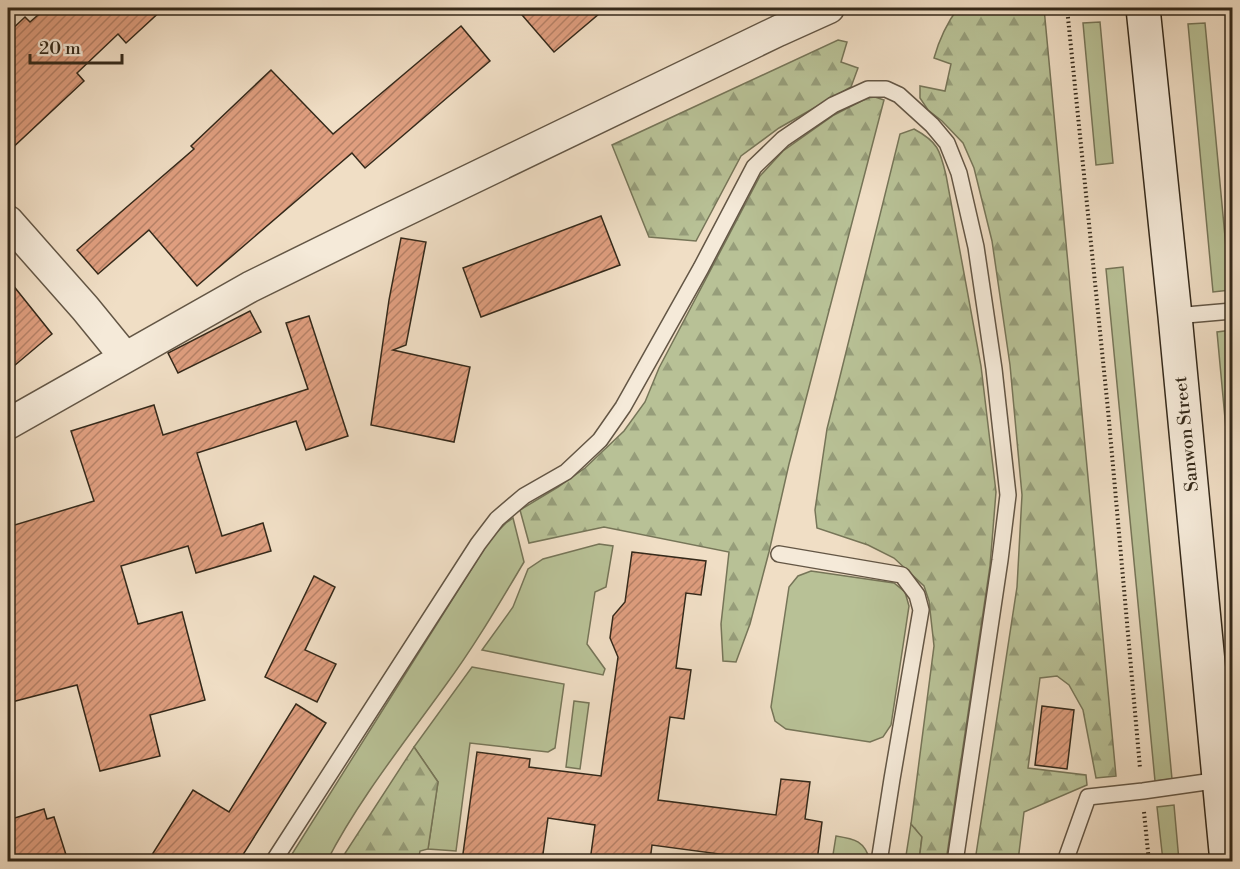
<svg xmlns="http://www.w3.org/2000/svg" width="1240" height="869" font-family="'Libre Bodoni',serif">
<style>
.grass{fill:#b8c196;stroke:#767558;stroke-width:1.5}
.forest{fill:url(#forest-firs);stroke:#767558;stroke-width:1.5}
.building{fill:url(#building-hatch);stroke:#34291a;stroke-width:1.5}
.lines{fill:none;stroke-linecap:round;stroke-linejoin:round}
.lane-casing{stroke:#635645;stroke-width:18}
.street-casing{stroke:#635645;stroke-width:33}
.secondary-casing{stroke:#34291a;stroke-width:36}
.path{stroke:#34291a;stroke-width:4;stroke-dasharray:1.5 3;stroke-linecap:butt}
.lane{stroke:#f5ead9;stroke-width:15}
.street{stroke:#f5ead9;stroke-width:30}
.secondary{stroke:#f5ead9;stroke-width:33}
.labels{text-anchor:middle;stroke-width:5;stroke-linejoin:round;paint-order:stroke}
.street-label{font-size:18px;fill:#34291a;stroke:#f5ead9}
</style>
<defs>
<pattern id="forest-firs" width="22" height="20" patternUnits="userSpaceOnUse" patternTransform="scale(1.5)"><rect width="22" height="20" fill="#b8c196"/><path d="M5 1l3.5 6h-7zM16 11l3.5 6h-7z" fill="#969d7a"/></pattern>
<pattern id="building-hatch" width="6" height="6" patternUnits="userSpaceOnUse" patternTransform="scale(1.5)"><rect width="6" height="6" fill="#df9e7f"/><path d="M-1 1l2-2M0 6l6-6M5 7l2-2" fill="none" stroke="#b68167"/></pattern>
</defs>
<rect width="100%" height="100%" fill="#f0dec5"/>
<filter id="stains"><feTurbulence type="fractalNoise" baseFrequency=".00333" numOctaves="4"/><feColorMatrix values="0 0 0 0 .2 0 0 0 0 .09 0 0 0 0 .02 0 0 0 .5 -.17"/></filter>
<radialGradient id="worn" r=".72"><stop offset=".6" stop-color="#630" stop-opacity="0"/><stop offset="1" stop-color="#630" stop-opacity=".3"/></radialGradient>
<g class="grass">
<path d="M1100,22L1113,163L1096,165L1083,23Z"/>
<path d="M1205,23L1230,290L1213,292L1188,24Z"/>
<path d="M1123,267L1172,779L1155,781L1106,269Z"/>
<path d="M1232,330V494L1217,332Z"/>
<path d="M513,518L524,562C499,604 474,647 445,686C404,743 359,799 327,861L287,862L491,538L506,523Z"/>
<path d="M599,544L613,546L606,587L595,592L587,644L605,669L603,675L482,650L513,607L528,569L543,559Z"/>
<path d="M811,571L894,583L905,592L909,606L891,725L883,737L870,742L786,729L775,721L771,707L789,587L798,576Z"/>
<path d="M472,667L564,684L555,748L548,752L470,743L456,851L428,849L438,782L414,747Z"/>
<path d="M574,701L589,703L580,769L566,767Z"/>
<path d="M1174,805L1179,861H1163L1157,807Z"/>
<path d="M911,824L922,836L919,861L905,862Z"/>
<path d="M836,836C855,839 865,841 870,861H832Z"/>
</g>
<g class="forest">
<path d="M958,8H1044L1116,776L1096,778L1083,710L1069,685L1057,676L1040,678L1028,768L1086,775L1087,785L1024,812L1018,861H975L1017,587L1022,495L1010,365L992,241L974,168L963,143L942,121L928,110L920,98V86L945,91L951,64L934,58C939,40 947,23 958,8Z"/>
<path d="M838,40L847,42L841,62L858,68L851,87L779,128L741,156L696,241L649,237L612,145Z"/>
<path d="M875,97L884,100L789,464L769,552L750,624L736,662L723,661L721,624L729,552L604,527L529,543L520,510L558,487L585,468L624,431L645,402L659,368L760,176L783,151L834,115L867,98Z"/>
<path d="M914,129C938,142 940,150 946,175L981,366L996,492L990,566L946,861H919L922,837L911,824L934,646L929,601L924,586L894,558L868,545L817,528L815,510L827,429L900,134Z"/>
<path d="M414,747L438,782L428,849L420,851L418,861H340Z"/>
</g>
<g class="building">
<path d="M46,8H164L126,43L118,34L77,73L84,81L8,152V33L25,17L30,22Z"/>
<path d="M516,8H606L554,52Z"/>
<path d="M461,26L490,61L365,168L352,153L197,286L149,230L98,274L77,250L194,149L191,146L271,70L333,134Z"/>
<path d="M601,216L620,265L481,317L463,268Z"/>
<path d="M401,238L426,242L406,345L393,350L470,367L454,442L371,425L389,300Z"/>
<path d="M8,279L52,334L8,371Z"/>
<path d="M250,311L261,332L178,373L168,353Z"/>
<path d="M309,316L348,436L306,450L296,421L197,453L222,536L263,523L271,551L196,573L188,546L121,566L138,624L182,612L205,700L150,715L160,756L100,771L77,685L8,703V527L94,501L71,431L154,405L163,435L308,389L286,323Z"/>
<path d="M632,552L706,561L701,595L686,593L676,668L691,670L684,719L670,717L658,800L776,815L781,779L810,782L805,819L822,822L817,861H749L750,858L652,845L650,861H590L595,825L548,818L542,861H462L477,752L530,759L529,767L601,776L618,657L610,638L613,616L625,602Z"/>
<path d="M314,576L335,587L305,650L336,664L317,702L265,677Z"/>
<path d="M296,704L326,723L239,861H148L193,790L229,812Z"/>
<path d="M1042,706L1074,710L1067,769L1035,765Z"/>
<path d="M44,809L47,819L54,817L68,861H8V820Z"/>
</g>
<g class="lines">
<defs>
<g id="lane">
<path d="M1175,316L1232,311"/>
<path d="M779,554L902,575L917,595L921,610L892,779L879,862"/>
<path d="M1067,856L1088,797L1143,791L1220,780"/>
<path d="M273,862L478,544L497,519L524,496L566,472L600,440L623,407L701,268L754,167L783,139L833,105L868,89H886L899,95L932,125L947,143L959,173L976,247L994,369L1008,495L1000,560L955,862"/>
</g>
<g id="street">
<path d="M8,221L85,308L125,357"/>
<path d="M8,424L250,287L384,221L778,31L829,8"/>
</g>
<path id="secondary" d="M1143,8L1175,316L1227,862"/>
</defs>
<use href="#lane" class="lane-casing"/>
<use href="#street" class="street-casing"/>
<use href="#secondary" class="secondary-casing"/>
<g class="path">
<path d="M1067,8L1108,410L1140,768"/>
<path d="M1228,8L1232,55"/>
<path d="M1144,812L1149,862"/>
</g>
<use href="#lane" class="lane"/>
<use href="#street" class="street"/>
<use href="#secondary" class="secondary"/>
</g>
<g class="labels">
<g class="street-label">
<text transform="translate(1186 434) rotate(-96)" y="6">Sanwon Street</text>
</g>
</g>
<rect width="1240" height="869" fill="none" stroke="#f0dec5" stroke-width="30"/>
<rect x="9" y="9" width="1222" height="851" fill="none" stroke="#34291a" stroke-width="3"/>
<rect x="15" y="15" width="1210" height="839" fill="none" stroke="#34291a" stroke-width="1.5"/>
<path d="M30 54v9h92v-9" fill="none" stroke="#34291a" stroke-width="3"/>
<text x="39" y="54" font-size="18" fill="#34291a" stroke="#f5ead9" stroke-width="4.5" paint-order="stroke">20 m</text>
<rect width="100%" height="100%" filter="url(#stains)"/>
<rect width="100%" height="100%" fill="url(#worn)"/>
</svg>
